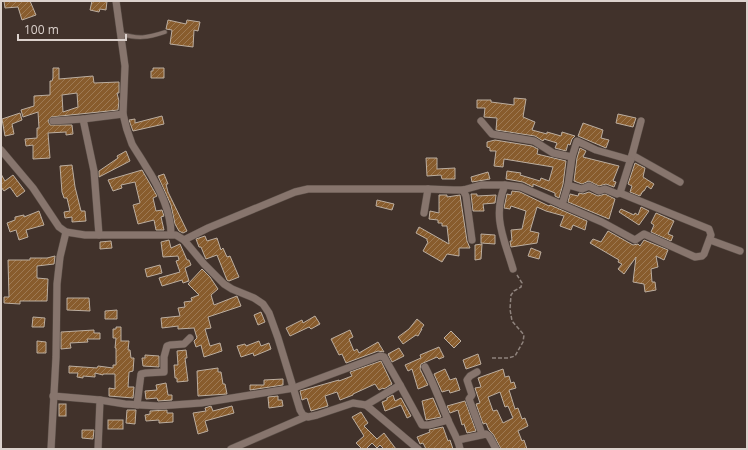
<svg xmlns="http://www.w3.org/2000/svg" width="748" height="450" font-family="'Open Sans',sans-serif">
<style>
.building{fill:url(#building-hatch);stroke:#bcaea0;fill-rule:evenodd}
.lines{fill:none;stroke-linecap:round;stroke-linejoin:round}
.service-casing{stroke:#5a4e47;stroke-width:5}
.minor-casing{stroke:#5a4e47;stroke-width:8}
.path{stroke:#8f837d;stroke-width:1.5;stroke-dasharray:4 2;stroke-linecap:butt}
.service{stroke:#87756d;stroke-width:3.5}
.minor{stroke:#87756d;stroke-width:7}
</style>
<defs>
<pattern id="building-hatch" width="6" height="6" patternUnits="userSpaceOnUse"><rect width="6" height="6" fill="#885c2d"/><path d="M-1 1l2-2M0 6l6-6M5 7l2-2" fill="none" stroke="#9e7a54"/></pattern>
</defs>
<rect width="100%" height="100%" fill="#41322b"/>
<g class="building">
<path d="M4,1H30L36,15L22,20L18,7L5,8Z"/>
<path d="M92,1H107L106,10L100,9L99,12L90,10Z"/>
<path d="M168,20L186,24L187,20L200,22L198,31L194,30L193,47L170,44L172,30L166,29Z"/>
<path d="M53,68H59V79L93,76L94,83L119,82V93H117L119,101L118,110L51,117L48,121L50,125H72L73,134L66,135V132L48,133L50,158L33,159V145L26,146L25,139L37,138V128H39L38,112L23,117L21,110L34,106V96L50,95V81H52L53,78ZM77,93L78,107L63,112L62,95Z"/>
<path d="M153,68H164V78H151V71H153Z"/>
<path d="M514,98L526,99L523,117L535,122L532,130L547,134V132L561,136L562,132L575,136L572,139L570,145L568,144L566,151L555,148L557,143L544,139L543,141L535,136L496,130L497,118L484,117L485,108H477V100H491V102L514,105Z"/>
<path d="M20,113L22,120L12,124L14,134L5,136L2,119Z"/>
<path d="M618,114L636,118L633,127L616,123Z"/>
<path d="M162,116L164,124L133,131L129,120L135,119V123Z"/>
<path d="M583,123L603,130L601,138L609,140L606,148L578,136Z"/>
<path d="M495,140L532,146L538,149L537,154L566,161L563,184L559,198L555,196V193L533,184V187L523,182L506,179L507,171L521,173L520,175L540,181L541,178L549,181L553,167L504,159L503,167L494,166L496,151H490V148L487,147V142Z"/>
<path d="M580,148L586,151L583,157L619,166L613,181L616,182L614,187L606,184L599,186L589,181L582,184L574,181L577,158Z"/>
<path d="M126,151L130,161L99,177V171L118,158L117,156Z"/>
<path d="M426,158H437V169L455,168V179H442L441,175L427,176Z"/>
<path d="M635,163L645,168L643,177L654,184L651,189L647,186L644,191H643L640,196L630,192L632,186L628,184Z"/>
<path d="M72,165L75,187L81,211H85L86,221L72,222V217L65,218L64,212L70,211L67,198H64L62,192L60,166Z"/>
<path d="M142,170L157,196L153,198L156,211L162,210L164,216L161,217L164,230H156L154,220L138,224L133,205L140,203L135,182L121,185L122,188L113,191L108,180Z"/>
<path d="M488,172L490,179L472,182L471,177Z"/>
<path d="M1,174L5,181L13,175L25,191L17,197L10,187L4,191L1,187Z"/>
<path d="M164,174L168,184H166L168,192L187,231L183,233L179,231L175,224L171,205L158,176Z"/>
<path d="M512,191L520,192L549,206L550,205L587,221L585,230L573,225L571,230L560,226L564,216L546,211L537,207L530,231L539,233L537,243L511,247L510,241H512L511,230L522,229L526,211L511,206L510,209L504,208L507,194L511,195Z"/>
<path d="M589,192L598,196L605,194L615,199L609,219L568,202L570,194L578,196L579,193L583,194Z"/>
<path d="M471,194H477V196L496,195L495,203L483,204L484,211H473Z"/>
<path d="M439,195H447V197L460,195L467,241L470,248H459V256L447,254L442,262L423,251L428,242L427,241V239L416,233L419,227L449,244L447,226H442V223H438V220L429,219L430,211L439,213Z"/>
<path d="M377,200L394,204L392,210L376,206Z"/>
<path d="M641,207L649,211L639,225L619,212L621,209L634,215L635,213L638,215Z"/>
<path d="M39,211L44,225L26,230L28,237L19,240L16,230L10,232L7,223L15,220V217L24,215V217Z"/>
<path d="M656,213L674,221L668,234L673,236L671,241L651,232L654,225L651,223Z"/>
<path d="M608,231L633,245L638,244L640,246L644,240L668,250L664,260L656,256L658,267L651,269L652,282H655L656,290L645,292L644,284L633,282L636,257L624,274L618,269L622,264L618,262L619,260L590,243L593,239L601,242Z"/>
<path d="M481,234L495,235V244L481,243Z"/>
<path d="M205,236L207,241L217,238L221,250L223,248L227,257L230,256L239,277L229,281L227,280L217,255L206,259L205,257L201,247H199L196,239Z"/>
<path d="M169,240L171,248L180,244L187,260H189L191,265L185,268L189,281L183,283L182,280L162,286L159,278L180,272L176,261L179,260L178,256L163,257L161,242Z"/>
<path d="M111,241L112,248L100,249V242Z"/>
<path d="M482,244L481,259L475,260V245Z"/>
<path d="M531,248L541,252L539,259L528,256Z"/>
<path d="M55,256L54,264L37,266V278L48,279L47,301H20V304L4,303V297H9L8,260H30V258H47Z"/>
<path d="M160,265L162,273L147,277L145,269Z"/>
<path d="M202,269L210,277L218,289L211,295L214,305L237,296L241,306L208,317L211,328L205,329L210,346L220,343L222,351L204,357L201,345L196,347L194,341L197,338L194,328L178,329V326L162,328L161,318L180,316L178,308L185,307L184,302L192,301L191,298L199,295L188,284Z"/>
<path d="M67,298H89L90,311L67,310Z"/>
<path d="M117,310V319H105V311Z"/>
<path d="M261,312L265,322L258,325L254,315Z"/>
<path d="M315,316L320,324L311,329L309,327L290,336L286,328L302,320L303,323Z"/>
<path d="M33,317L45,318L44,327H32Z"/>
<path d="M417,319L424,325L421,329H422L418,336L416,335L403,344L398,337L409,329Z"/>
<path d="M116,327H121V341H129L128,350H130L131,358H134L133,371L129,372L128,387H134L133,398L109,396V388L115,389V374H103V375L95,373V377L83,376V378L77,377L78,373H69V366L97,368L98,366L113,368V365H116V348H115L116,338H113V329H116Z"/>
<path d="M94,330V333H100V339H87L88,342L70,343L71,348L61,349V332Z"/>
<path d="M350,330L353,337L349,339L354,351L357,349L359,353L378,342L384,352L378,351L346,363L342,354L339,355L331,339Z"/>
<path d="M451,331L461,341L454,348L444,338Z"/>
<path d="M37,341L46,342V353H37Z"/>
<path d="M259,341L261,346L269,343L271,349L254,356L253,353L241,357L237,346L245,344L246,346Z"/>
<path d="M439,347L444,357L439,359L437,357L421,364L420,369L428,385L418,389L412,369L408,371L405,365L421,358L420,355Z"/>
<path d="M399,348L404,356L392,362L388,354Z"/>
<path d="M186,350L187,358H185L188,381L177,382V378H175L174,365H178L177,351Z"/>
<path d="M478,354L481,364L466,369L463,360Z"/>
<path d="M145,355L159,356V367L143,366L142,358H145Z"/>
<path d="M381,361L392,384L384,389L383,388L379,390L375,384L353,394V395L340,400L337,392L325,396L328,406L311,411L307,398L302,400L300,391L339,380V381L352,376L350,372Z"/>
<path d="M218,368V372H221L223,384H225L227,394L198,396L197,371Z"/>
<path d="M445,369L450,380L456,378L460,390L450,393L449,390L442,392L434,374Z"/>
<path d="M503,369L505,377L509,376L511,383L514,382L516,388L509,390L515,409L518,408L522,419L525,418L528,426L518,431L522,441L524,440L527,449H501L493,434L489,430L486,423L483,424L476,404L480,403L475,388L481,387L478,378ZM500,392L505,407L508,406L513,418L503,423L497,410L493,411L488,397Z"/>
<path d="M283,379V385L250,390V385H264V380Z"/>
<path d="M166,383L168,395H172V400L158,401L157,398L146,399L145,391L157,390L156,385Z"/>
<path d="M393,395L395,401L401,398L411,416L407,418L401,405L385,411L382,402L387,400V398Z"/>
<path d="M278,396V400H282L283,406L269,408L268,397Z"/>
<path d="M433,398L441,417L426,420L422,401Z"/>
<path d="M465,401L476,431L467,433L464,424L462,425L458,410L450,413L447,406Z"/>
<rect x="59" y="404" width="7" height="12"/>
<path d="M211,406L213,411L232,406L234,413L205,421L208,431L198,434L193,413L206,411L205,408Z"/>
<path d="M127,410H136L135,424L126,423Z"/>
<path d="M167,410V413H173V422L159,423V420L146,421L145,415L150,414V411Z"/>
<path d="M361,412L368,423L364,426L377,439L384,433L396,449H384L380,445L377,448L372,443L366,449H362L356,443L364,436L352,417Z"/>
<rect x="108" y="420" width="15" height="9"/>
<path d="M443,427L448,441L450,440L453,449H426L423,443L420,444L417,437L430,432L429,430Z"/>
<path d="M82,430H94L93,439L82,438Z"/>
</g>
<g class="lines">
<defs>
<path id="service" d="M121,34C138,39 147,38 165,32"/>
<g id="minor">
<path d="M116,1L125,66L123,114C125,124 128,134 132,144C136,151 141,158 145,165C158,185 171,210 171,234"/>
<path d="M83,119L94,171L99,235"/>
<path d="M53,121L83,119L123,114"/>
<path d="M481,121L492,134L534,141L553,153L572,157"/>
<path d="M1,150L33,188L59,227L66,232L85,235H176L184,240L204,264L224,284L232,289L254,298L263,304L269,313L278,338L300,410L303,415L308,417L317,415L353,403L366,405L418,449"/>
<path d="M632,155L680,182"/>
<path d="M505,185C492,217 504,238 513,269"/>
<path d="M463,190L466,196L472,240"/>
<path d="M620,193L632,155L641,121"/>
<path d="M562,205L568,185L572,157L577,141L596,150L631,160"/>
<path d="M424,213L428,189"/>
<path d="M184,240L208,228L295,192L308,189H428L454,190H463L481,185H505L521,187L602,222L635,240L644,234L695,257L702,256L704,254L711,235L709,229L620,193L617,194L605,189L599,191L589,186L582,189L568,185"/>
<path d="M710,240L740,251"/>
<path d="M425,367C434,384 440,402 448,420C452,430 458,438 460,449"/>
<path d="M477,372L470,376L467,380L472,395L469,399L482,434"/>
<path d="M53,396L100,400L125,404L158,406L201,403L294,388L380,356L384,357L400,385"/>
<path d="M137,405L141,374L146,373L164,372V357L167,346L170,345L184,344L190,338"/>
<path d="M366,405L400,385L422,425H429L448,420"/>
<path d="M458,440L486,434L489,436L496,449"/>
<path d="M51,449L56,357L57,284L60,257L66,232"/>
<path d="M98,449L100,400"/>
<path d="M231,449L305,417"/>
</g>
</defs>
<use href="#service" class="service-casing"/>
<use href="#minor" class="minor-casing"/>
<path class="path" d="M492,358H508L515,356L523,342L524,335L512,321L510,309L511,295L514,291L521,287L522,283L517,275"/>
<use href="#service" class="service"/>
<use href="#minor" class="minor"/>
</g>
<rect width="748" height="450" fill="none" stroke="#dcd2cd" stroke-width="4"/>
<path d="M18 34v6h108v-6" fill="none" stroke="#dcd2cd" stroke-width="2"/>
<text x="24" y="34" font-size="12" fill="#dcd2cd" stroke="#41322b" stroke-width="3" paint-order="stroke">100 m</text>
</svg>
